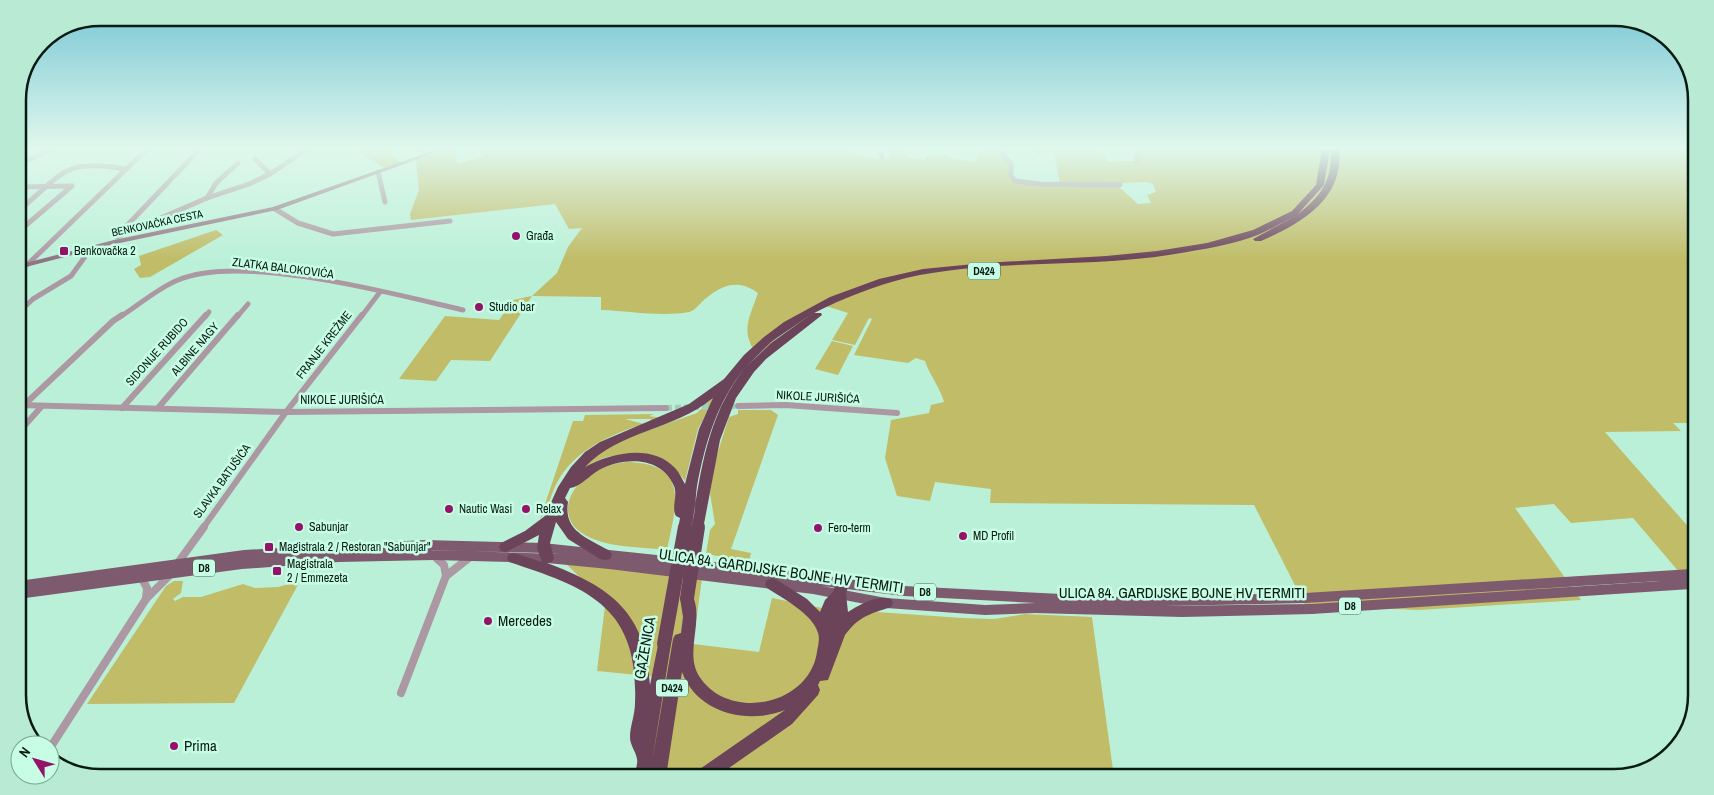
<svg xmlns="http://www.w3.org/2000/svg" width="1714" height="795" font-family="'Archivo Narrow',sans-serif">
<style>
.green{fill:#c0bc68;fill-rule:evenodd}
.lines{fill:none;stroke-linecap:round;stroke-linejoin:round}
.street-tunnel{stroke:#a0d0ba;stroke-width:6;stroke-dasharray:6 3;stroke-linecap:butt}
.street-far2{stroke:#ac98a2;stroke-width:5}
.street-far1{stroke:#ac98a2;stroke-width:6}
.street{stroke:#ac98a2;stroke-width:8}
.secondary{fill:#917483;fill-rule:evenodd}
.primary{fill:#7d5a6d;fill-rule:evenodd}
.highway{fill:#6c445a;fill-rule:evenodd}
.highway-bridge-far1{stroke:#6c445a;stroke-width:11}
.highway-bridge{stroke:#6c445a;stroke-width:14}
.poi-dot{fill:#95126b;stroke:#c8fde5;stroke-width:2}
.labels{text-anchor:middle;stroke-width:5;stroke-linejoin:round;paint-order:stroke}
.far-street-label{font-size:11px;fill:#071b13;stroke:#c8fde5}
.shield{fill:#c8fde5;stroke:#415f52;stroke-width:1}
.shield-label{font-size:11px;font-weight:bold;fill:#071b13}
.poi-label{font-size:12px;fill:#071b13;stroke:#c8fde5;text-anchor:start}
.street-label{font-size:12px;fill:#071b13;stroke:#c8fde5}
.near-street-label{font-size:15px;fill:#071b13;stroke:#c8fde5}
.near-poi-label{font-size:15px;fill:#071b13;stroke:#c8fde5;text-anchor:start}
.rim{fill:none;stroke:#071b13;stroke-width:2.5}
</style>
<rect width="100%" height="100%" fill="#bbf0d8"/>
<g class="green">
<path d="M358,149H401L389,153L401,163L386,169L365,156Z"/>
<path d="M451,149H455L457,164L484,156L477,149H842L867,158L890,159L888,149H907L908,157L925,160L928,155H949L948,158L975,162L979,150H1001L1007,156L1012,180L1060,184L1054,152H1039L1038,149H1099L1108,162L1137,161L1135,149H1696L1693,423H1673L1681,431L1605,432L1692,531L1691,586L1633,518L1571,523L1554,504L1515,508L1581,600L1418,610L1305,605L1254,505L990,503L991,489L935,482L930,501L897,496L885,458L891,420L929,413L931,405L944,402C940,387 930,376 925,361L916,358L908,363L854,355L872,319L869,318L855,345L832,340L848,313L826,306L779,336L757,355C740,331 749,319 758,293C738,278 721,285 704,300C699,304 695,311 689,312C661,317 630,311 601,310V297L532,296L490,361L451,360L436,381L399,379L445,316L499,320L513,300L532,296L557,273L568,247L582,228L569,229L555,204L411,220L410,214L419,190L416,160ZM1146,182L1153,184L1156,192L1147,195L1151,203L1138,204L1119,187L1122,183Z"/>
<path d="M216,230L223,235L150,277L140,278L134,269L141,265L139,256Z"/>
<path d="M832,341L853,346L838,375L815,369Z"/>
<path d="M715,396L698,429L685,481C676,468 668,466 653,462C619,452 606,452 576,474L598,453L629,437L697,413Z"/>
<path d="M738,410H771L778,415L731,549L751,553L749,561L706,554L710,530L715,524L710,493L715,461L729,417L738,414Z"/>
<path d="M654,414L649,416L663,418L649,422L651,419H625L644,424C611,434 575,450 558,481C551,492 548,511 540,519L573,421H583L585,415Z"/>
<path d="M626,462C691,463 676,505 667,550C641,547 608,548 585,535C555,518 569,486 593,472C603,466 614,464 626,462Z"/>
<path d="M562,560L703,571L693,644L759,652L772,598L862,616L877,612L962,618L994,619L1025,614L1092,617L1114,777H642L658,677L597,671L606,598L589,586Z"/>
<path d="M174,581H183L181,593L173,599L175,601L183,597H201L243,584L255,588L278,587L300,581L234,703L87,704L166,586Z"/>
</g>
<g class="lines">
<path class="street-tunnel" d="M666,408L738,406"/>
<g class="street-far2">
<path d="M421,149L426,154"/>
<path d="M879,149L882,157"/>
<path d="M999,149L1011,164V176L1015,181L1040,184L1120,185"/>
<path d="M1038,149L1039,152"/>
<path d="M1135,149L1137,161"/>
<path d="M255,159L270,174"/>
<path d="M18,164L53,149"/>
<path d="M378,172L385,202"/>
<path d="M18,187L71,186"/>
<path d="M207,198L216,183L238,163"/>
<path d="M275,209L298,223L333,234L450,221"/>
<path d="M18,211C63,175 61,158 125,169"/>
<path d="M18,232L72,186"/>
<path d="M117,236L200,149"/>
<path d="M117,237L207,198L249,184L270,174L307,149"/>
<path d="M28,264L147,149"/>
<path d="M18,313L33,299L71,276L92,247"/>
<path d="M120,317C139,305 158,288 178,280C243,253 394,294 463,310"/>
<path d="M205,317L209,312"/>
<path d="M237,317L248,304"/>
<path d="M361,317L380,292"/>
</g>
<g class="street-far1">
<path d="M18,405L286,412L666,408"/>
<path d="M24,405L113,321L122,315"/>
<path d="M738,406L786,405L897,413"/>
<path d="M122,408L206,315"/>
<path d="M158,408L238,315"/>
<path d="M18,433L42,406"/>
<path d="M203,528L286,412L362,315"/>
</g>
<g class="street">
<path d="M433,555L444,565L446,576"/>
<path d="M177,564L204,527"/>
<path d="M141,577L147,588L146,599"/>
<path d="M401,693L446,576L470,557"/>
<path d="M50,748L146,599L170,575"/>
</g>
<path class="secondary" d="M438,149H446L277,210L115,244L18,269V265L114,240L273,207Z"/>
<path class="primary" d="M425,540L543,543L666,556L904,586L1122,597L1305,593L1692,569V579L1305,603L1164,606L1312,604L1691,579V589L1312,614L1182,617L1035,613L985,615L886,608L813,594L609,569L547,563L433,560L339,562L242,569L18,599V581L244,550ZM425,550L543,553L559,554L433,550L402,551ZM822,586L904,596L1036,603L985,605L886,598Z"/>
<path class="highway" d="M1322,149H1330L1324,185L1298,214C1322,195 1332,181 1331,149H1339C1344,199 1302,223 1261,241H1255L1253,239L1297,215C1285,221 1273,228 1260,234C1234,245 1203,249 1175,254C1086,269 994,258 906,278C874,286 844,298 814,313H821L822,315L766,359L754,372L736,398L720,440L703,529L698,530L693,529L692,525C701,469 708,414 745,368C717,402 705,443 697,486C695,499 696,516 690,528L685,529L680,528L679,524L680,518L676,516C671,508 678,496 674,486C661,456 624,457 599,470C590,475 580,487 570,488L565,498L568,502C563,532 589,538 610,551L612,555L610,559L605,560L600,559L568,539L556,522L550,543L554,558L552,562L547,563C611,587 646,612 650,685L659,640L664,638L669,640L671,644L652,762L673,639L675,635L681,633L683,617L680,598L682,594L687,592L692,594C705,620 684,651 699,676C728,722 809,706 817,652C818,646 820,638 818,633C813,614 782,598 767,588L765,584L767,580L772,578L777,580L807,599L820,612L825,600L833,592L837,579L842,577L847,579L849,583L846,594L848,612C859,605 878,594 891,599L893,603L891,607C870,614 859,616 845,635L828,680L820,681L818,685L820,690L818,695L792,724L716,777H695L697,771L785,710C747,725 697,713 682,672L666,777H634C635,772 638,764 637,759C636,751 630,746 630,737C630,726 635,715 635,703C639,607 589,588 509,562L507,558L509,554L514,553L542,562L537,548L539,535L506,552L501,551L499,547L501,543L525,531L545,516L558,487L571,467L585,452L600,442L689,404L724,379L744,355L764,337L784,322L830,297L879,279L923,269L984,263L1106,256L1157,251L1207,243L1253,230L1292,211L1316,185ZM813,313L771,343L747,366L771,342ZM713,398L699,429L685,484C682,479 679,472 675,468C652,443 610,453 585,467C619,431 674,430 713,398Z"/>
<g class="highway-bridge-far1">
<path d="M684,528L685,524"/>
<path d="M698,528V525"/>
</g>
<g class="highway-bridge">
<path d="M687,598L698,527"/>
<path d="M664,644L685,527"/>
</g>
</g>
<linearGradient id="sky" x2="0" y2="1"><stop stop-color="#77c6d3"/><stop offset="0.57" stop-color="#e0f8ed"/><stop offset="1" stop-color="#e0f8ed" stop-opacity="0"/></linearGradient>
<rect width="1714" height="260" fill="url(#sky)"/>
<g class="poi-dot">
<circle cx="516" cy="236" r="5"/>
<rect x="59" y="246" width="10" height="10" rx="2.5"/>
<circle cx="479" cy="307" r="5"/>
<circle cx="449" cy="509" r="5"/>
<circle cx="526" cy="509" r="5"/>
<circle cx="299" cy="527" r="5"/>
<circle cx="818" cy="528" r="5"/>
<circle cx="963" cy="536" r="5"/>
<rect x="264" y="542" width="10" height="10" rx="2.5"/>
<rect x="272" y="566" width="10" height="10" rx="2.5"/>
<circle cx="488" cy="621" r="5"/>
<circle cx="174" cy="746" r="5"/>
</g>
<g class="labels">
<g class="far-street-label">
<text transform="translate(157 223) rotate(-12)" y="4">BENKOVAČKA CESTA</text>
</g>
<g class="shield">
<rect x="968" y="262.5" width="32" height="17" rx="4"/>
<rect x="193" y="559.5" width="22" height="17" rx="4"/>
<rect x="914" y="583.5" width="22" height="17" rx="4"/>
<rect x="1339" y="597.5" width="22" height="17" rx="4"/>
<rect x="656" y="679.5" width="32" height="17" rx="4"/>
</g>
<g class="shield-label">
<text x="984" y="275">D424</text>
<text x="204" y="572">D8</text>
<text x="925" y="596">D8</text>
<text x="1350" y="610">D8</text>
<text x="672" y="692">D424</text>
</g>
<g class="poi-label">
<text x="526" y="240">Građa</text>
<text x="74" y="255">Benkovačka 2</text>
<text x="489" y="311">Studio bar</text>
<text x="459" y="513">Nautic Wasi</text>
<text x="536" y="513">Relax</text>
<text x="309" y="531">Sabunjar</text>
<text x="828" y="532">Fero-term</text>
<text x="973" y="540">MD Profil</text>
<text x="279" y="551">Magistrala 2 / Restoran "Sabunjar"</text>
<text x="287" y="568">Magistrala<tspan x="287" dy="14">2 / Emmezeta</tspan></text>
</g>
<g class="street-label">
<text transform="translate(283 268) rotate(7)" y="4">ZLATKA BALOKOVIĆA</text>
<text transform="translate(324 345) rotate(-52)" y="4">FRANJE KREŽME</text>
<text transform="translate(195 349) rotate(-49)" y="4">ALBINE NAGY</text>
<text transform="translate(157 352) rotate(-48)" y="4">SIDONIJE RUBIDO</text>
<text transform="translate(818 397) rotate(3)" y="4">NIKOLE JURIŠIĆA</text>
<text x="342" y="404">NIKOLE JURIŠIĆA</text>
<text transform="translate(222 481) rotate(-54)" y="4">SLAVKA BATUŠIĆA</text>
</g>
<g class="near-street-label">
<text transform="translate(781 571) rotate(8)" y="5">ULICA 84. GARDIJSKE BOJNE HV TERMITI</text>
<text x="1182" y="598">ULICA 84. GARDIJSKE BOJNE HV TERMITI</text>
<text transform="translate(645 648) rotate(-80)" y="5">GAŽENICA</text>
</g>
<g class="near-poi-label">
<text x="498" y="626">Mercedes</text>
<text x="184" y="751">Prima</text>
</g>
</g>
<path d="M0 0H1714V795H0ZM100 26H1614A74 74 0 0 1 1688 100V695A74 74 0 0 1 1614 769H100A74 74 0 0 1 26 695V100A74 74 0 0 1 100 26Z" fill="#b9ebd4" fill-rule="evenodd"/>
<path class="rim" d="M100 26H1614A74 74 0 0 1 1688 100V695A74 74 0 0 1 1614 769H100A74 74 0 0 1 26 695V100A74 74 0 0 1 100 26Z"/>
<g transform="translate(35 760) rotate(307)"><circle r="24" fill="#c8fde5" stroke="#7ba391"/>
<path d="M0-4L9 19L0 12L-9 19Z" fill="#95126b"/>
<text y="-8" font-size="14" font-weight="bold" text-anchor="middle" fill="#071b13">N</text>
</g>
</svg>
